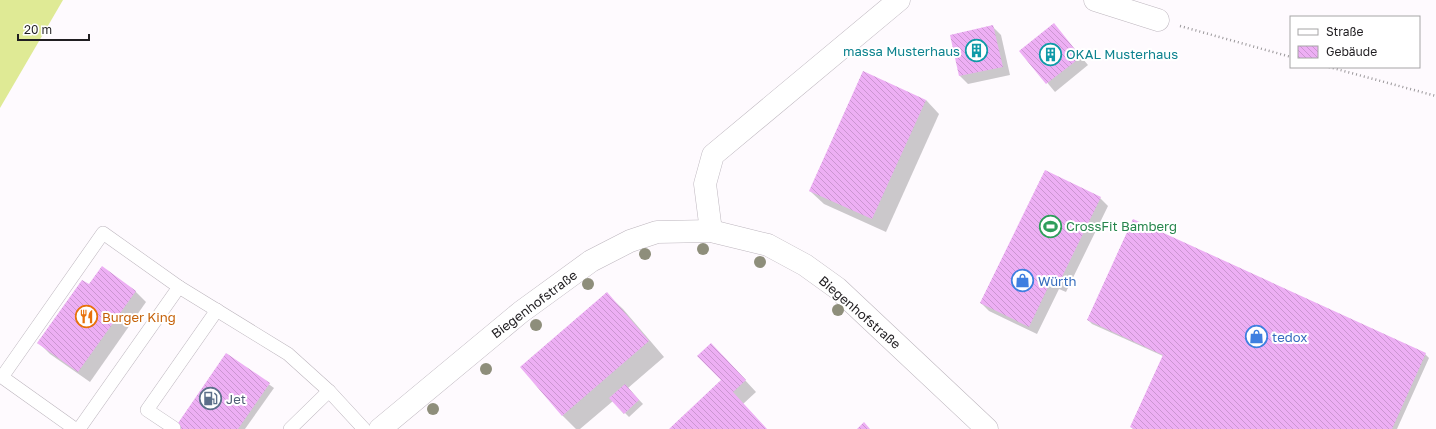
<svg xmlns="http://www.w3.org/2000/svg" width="1436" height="429" font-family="'Golos Text',sans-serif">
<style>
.grass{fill:#dfea95}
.shadow{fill:#0003}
.building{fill:url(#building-back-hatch)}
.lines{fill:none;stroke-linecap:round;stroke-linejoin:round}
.service-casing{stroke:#bdb6be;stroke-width:14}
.minor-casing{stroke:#bdb6be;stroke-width:23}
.path{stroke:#9a979a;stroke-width:2.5;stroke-dasharray:1 3;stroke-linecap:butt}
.service{stroke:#fff;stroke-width:13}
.minor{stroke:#fff;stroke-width:22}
.tree{fill:#8e8e7b}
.labels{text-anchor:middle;stroke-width:4;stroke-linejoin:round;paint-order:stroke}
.culture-label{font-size:13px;fill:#0d838f;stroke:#fff;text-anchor:end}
.leisure-label{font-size:13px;fill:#27864d;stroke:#fff;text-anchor:start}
.shop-label{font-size:13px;fill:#366cbe;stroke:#fff;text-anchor:start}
.street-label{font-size:13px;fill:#201e21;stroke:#fff}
.food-label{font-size:13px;fill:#c56008;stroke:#fff;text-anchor:start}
.service-label{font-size:13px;fill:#4e5e75;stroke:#fff;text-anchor:start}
</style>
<defs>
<pattern id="building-back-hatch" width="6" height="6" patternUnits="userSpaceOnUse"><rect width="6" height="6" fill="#edaff4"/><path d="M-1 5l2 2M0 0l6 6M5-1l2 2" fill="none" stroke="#cb96d1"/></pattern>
</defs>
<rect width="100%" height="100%" fill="#fefafe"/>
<path class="grass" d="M0,0H63L0,108Z"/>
<g class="shadow">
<path d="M1054,25L1088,65L1055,92L1021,51Z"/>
<path d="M993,27L1001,35L1010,75L968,84L960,76L951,36Z"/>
<path d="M926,100L939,114L886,232L824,204L810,191Z"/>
<path d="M1100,198L1108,206L1066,292L1059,289L1037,334L989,311L981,303Z"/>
<path d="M89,286L135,291L146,302L90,382L50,354L39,343Z"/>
<path d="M607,294L623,309L664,357L628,388L643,404L629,417L613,401L580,429H576L562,415Z"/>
<path d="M1088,320L1425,354L1429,358L1397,429H1133L1131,427L1163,356L1092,324Z"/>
<path d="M227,354L274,388L245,429H175Z"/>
<path d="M722,355L756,392L743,404L766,429H670L723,380Z"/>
</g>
<g class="building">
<path d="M1054,23L1081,57L1046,84L1019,51Z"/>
<path d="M993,25L1003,67L959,76L950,35Z"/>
<path d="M863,71L926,100L872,219L809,191Z"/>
<path d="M1045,170L1101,197L1058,285L1051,281L1029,327L980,303Z"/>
<path d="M1133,219L1426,353L1392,429H1134L1130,427L1163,355L1087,320Z"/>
<path d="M102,266L136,291L78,372L37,343L82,280L89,284Z"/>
<path d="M607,292L649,341L562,416L520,367Z"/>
<path d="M711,343L746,380L733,392L767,429H669L721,380L697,356Z"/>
<path d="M226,353L270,383L238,429H174Z"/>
<path d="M625,384L639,400L624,414L609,398Z"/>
<path d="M864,422L870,429H857Z"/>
</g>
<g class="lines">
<defs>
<g id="service">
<path d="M174,428L147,410L217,310"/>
<path d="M75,429L2,377L103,233L179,287L288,354L329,391L364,429"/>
<path d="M79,429L179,287"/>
<path d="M290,429L329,391"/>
</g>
<g id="minor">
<path d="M1095,0L1158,20"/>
<path d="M711,231L705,184L713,155L899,0"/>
<path d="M380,429L521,312L591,261L630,241L657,232L711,231L768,245L805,265L837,288L987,429"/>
</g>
</defs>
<use href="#service" class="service-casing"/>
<use href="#minor" class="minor-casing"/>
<g class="path">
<path d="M1180,26L1291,57"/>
<path d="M1329,67L1436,96"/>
</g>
<use href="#service" class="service"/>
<use href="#minor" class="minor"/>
</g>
<g class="tree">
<circle cx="703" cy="249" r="6"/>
<circle cx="645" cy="254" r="6"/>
<circle cx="760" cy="262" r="6"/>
<circle cx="588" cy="284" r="6"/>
<circle cx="838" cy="310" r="6"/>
<circle cx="536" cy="325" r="6"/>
<circle cx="486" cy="369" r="6"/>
<circle cx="433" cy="409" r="6"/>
</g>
<defs>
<symbol id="building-ring" viewBox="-11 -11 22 22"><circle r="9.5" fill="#fff" stroke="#0f9aa8" stroke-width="1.5"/><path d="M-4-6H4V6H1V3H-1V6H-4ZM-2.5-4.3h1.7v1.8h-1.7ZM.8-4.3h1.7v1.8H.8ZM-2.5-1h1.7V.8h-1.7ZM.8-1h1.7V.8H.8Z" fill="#0f9aa8"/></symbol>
<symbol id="stadium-ring" viewBox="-11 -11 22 22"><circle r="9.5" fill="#fff" stroke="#2e9e5b" stroke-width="1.5"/><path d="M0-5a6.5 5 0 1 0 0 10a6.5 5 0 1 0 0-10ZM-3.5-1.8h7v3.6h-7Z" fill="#2e9e5b"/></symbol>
<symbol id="shop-ring" viewBox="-11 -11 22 22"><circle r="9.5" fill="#fff" stroke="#3f7fe0" stroke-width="1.5"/><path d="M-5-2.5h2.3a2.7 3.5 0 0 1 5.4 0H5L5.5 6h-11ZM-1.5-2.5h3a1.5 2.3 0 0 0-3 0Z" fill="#3f7fe0"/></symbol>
<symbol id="restaurant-ring" viewBox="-11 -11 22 22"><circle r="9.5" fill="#fff" stroke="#e8710a" stroke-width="1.5"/><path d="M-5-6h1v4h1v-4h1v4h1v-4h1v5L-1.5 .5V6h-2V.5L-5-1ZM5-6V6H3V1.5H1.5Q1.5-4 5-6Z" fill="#e8710a"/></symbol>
<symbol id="fuel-ring" viewBox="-11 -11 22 22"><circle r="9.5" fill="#fff" stroke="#5c6f8a" stroke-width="1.5"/><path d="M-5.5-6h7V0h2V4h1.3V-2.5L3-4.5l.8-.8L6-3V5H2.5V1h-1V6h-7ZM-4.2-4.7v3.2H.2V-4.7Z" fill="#5c6f8a"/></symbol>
</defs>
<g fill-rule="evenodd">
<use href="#building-ring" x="964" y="38" width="25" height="25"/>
<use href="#building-ring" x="1038" y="42" width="25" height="25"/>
<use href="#stadium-ring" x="1038" y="214" width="25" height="25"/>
<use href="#shop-ring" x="1010" y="268" width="25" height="25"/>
<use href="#restaurant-ring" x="74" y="304" width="25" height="25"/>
<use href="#shop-ring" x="1244" y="324" width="25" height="25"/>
<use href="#fuel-ring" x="198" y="386" width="25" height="25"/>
</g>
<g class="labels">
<g class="culture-label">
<text x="960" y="56">massa Musterhaus</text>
<text x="1066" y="59" text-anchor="start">OKAL Musterhaus</text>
</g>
<g class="leisure-label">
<text x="1066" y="231">CrossFit Bamberg</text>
</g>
<g class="shop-label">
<text x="1038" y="286">Würth</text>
<text x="1272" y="342">tedox</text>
</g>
<g class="street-label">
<text transform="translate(534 304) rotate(-37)" y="5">Biegenhofstraße</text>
<text transform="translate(860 312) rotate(41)" y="5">Biegenhofstraße</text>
</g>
<g class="food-label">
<text x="102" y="322">Burger King</text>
</g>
<g class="service-label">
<text x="226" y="404">Jet</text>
</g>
</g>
<rect x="1290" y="16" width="130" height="52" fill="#ffffff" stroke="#a6a5a6"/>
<rect x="1298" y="29" width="20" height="6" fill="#ffffff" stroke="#a6a5a6"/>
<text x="1326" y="36" font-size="12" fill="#201e21">Straße</text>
<rect x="1298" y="46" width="20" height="12" fill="url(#building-back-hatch)" stroke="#a6a5a6"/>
<text x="1326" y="56" font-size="12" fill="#201e21">Gebäude</text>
<path d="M18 34v6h71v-6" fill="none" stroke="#201e21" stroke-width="2"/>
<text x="24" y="34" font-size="12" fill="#201e21" stroke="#ffffff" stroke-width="3" paint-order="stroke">20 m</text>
</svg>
